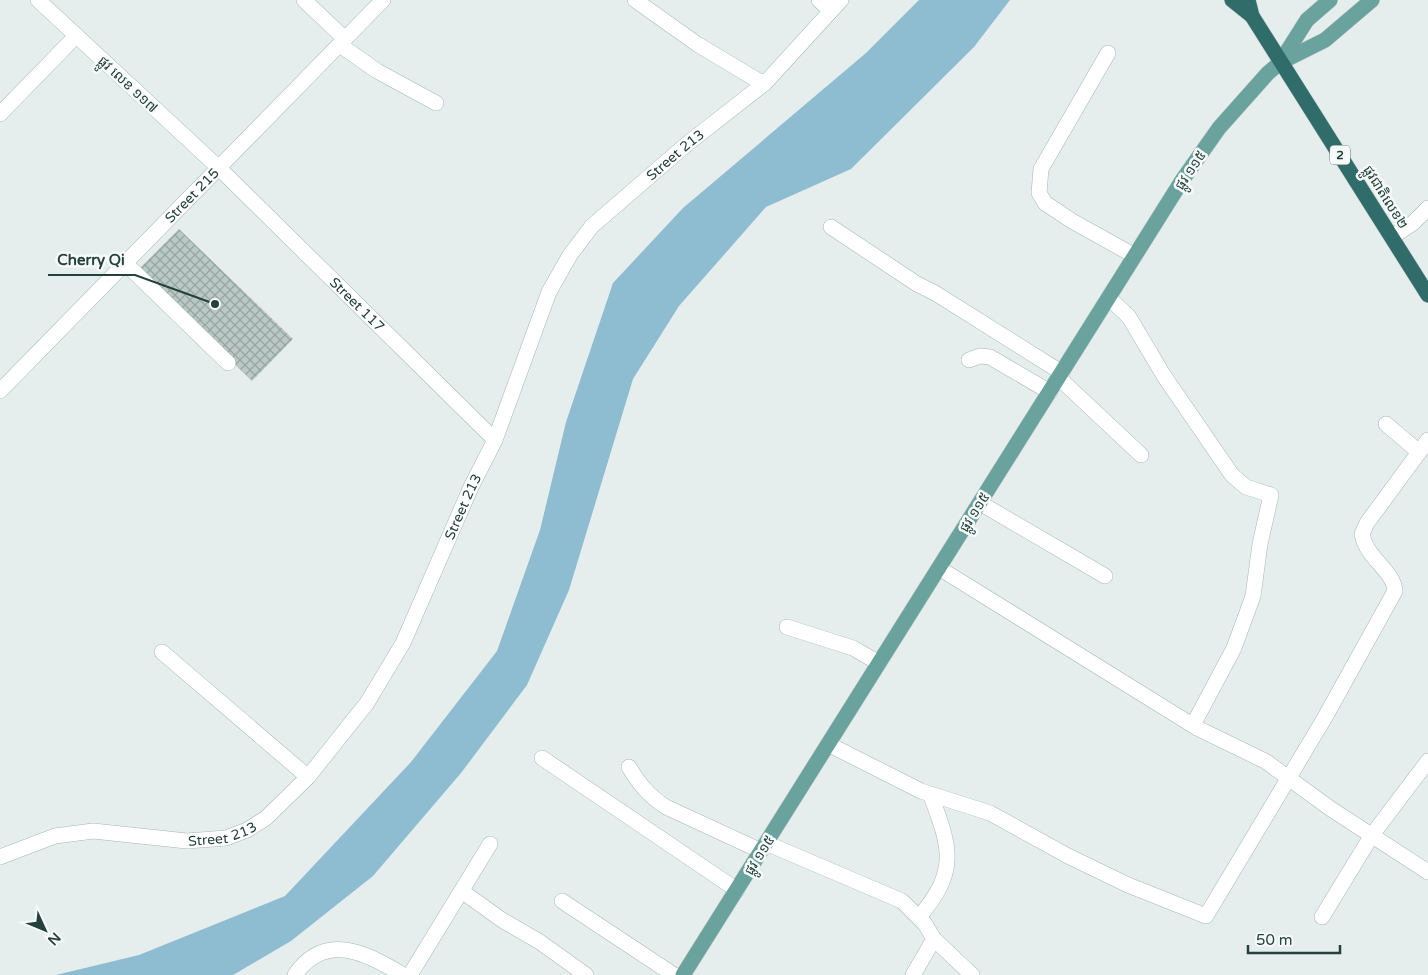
<svg xmlns="http://www.w3.org/2000/svg" width="1428" height="975" font-family="'Varela Round','Noto Sans Khmer',sans-serif">
<style>
.water{fill:#8ebdd2}
.building{fill:url(#building-cross-hatch)}
.lines{fill:none;stroke-linecap:round;stroke-linejoin:round}
.minor-casing{stroke:#a7b7b4;stroke-width:16}
.major-casing{stroke:#c2cac9;stroke-width:16}
.highway-casing{stroke:#c2cac9;stroke-width:16}
.minor{stroke:#fff;stroke-width:15}
.major{stroke:#6aa39e;stroke-width:15}
.highway{stroke:#306d6a;stroke-width:15}
.labels{text-anchor:middle;stroke-width:5;stroke-linejoin:round;paint-order:stroke}
.shield{fill:#f6faf9;stroke:#637876;stroke-width:1}
.shield-label{font-size:12px;font-weight:bold;fill:#24413e}
.street-label{font-size:14px;fill:#24413e;stroke:#f6faf9}
.leader{fill:none;stroke:#24413e;stroke-width:2}
.callout-dot{fill:#24413e;stroke:#f6faf9;stroke-width:2}
.callout-label{font-size:15px;text-anchor:middle;font-weight:bold;fill:#24413e;stroke:#f6faf9;stroke-width:5;stroke-linejoin:round;paint-order:stroke}
</style>
<defs>
<pattern id="building-cross-hatch" width="8" height="8" patternUnits="userSpaceOnUse" patternTransform="scale(1.25)"><rect width="8" height="8" fill="#bac9c5"/><path d="M0 0l8 8M0 8l8-8" fill="none" stroke="#97a5a1"/></pattern>
</defs>
<rect width="100%" height="100%" fill="#e5eeec"/>
<path class="water" d="M919,0H1010L974,47L851,169L766,207L679,306L633,379L569,590L527,685L461,773L373,876L291,941L233,975H56L139,955L285,896L411,762L497,651L540,530L566,422L613,283L683,208L866,53Z"/>
<path class="building" d="M179,229L293,339L252,381L138,270Z"/>
<g class="lines">
<defs>
<g id="minor">
<path id="s1" d="M38,0L219,168L495,440"/>
<path d="M304,0L345,39"/>
<path d="M635,0L697,44L757,80L765,83"/>
<path d="M819,0L831,11"/>
<path d="M340,45L377,71L436,103"/>
<path d="M1108,53L1041,169L1039,193L1045,203L1072,221L1135,256"/>
<path d="M0,114L76,36"/>
<path d="M831,227L917,284L935,293L1056,369L1063,371"/>
<path d="M1392,237L1413,223L1428,208"/>
<path d="M125,263L228,363"/>
<path d="M1109,298L1129,317L1164,376L1232,475L1246,487L1271,495L1260,544L1253,596L1234,648L1193,725"/>
<path d="M969,360L980,356L990,357L1050,392"/>
<path d="M1059,378L1141,455"/>
<path id="s2" d="M0,391L383,0"/>
<path d="M1386,424L1419,452"/>
<path d="M980,503L1105,576"/>
<path d="M939,568L1197,728L1265,761L1331,809L1428,872"/>
<path d="M787,627L853,648L879,663"/>
<path d="M162,652L308,777"/>
<path d="M828,744L921,791L990,813L1068,856L1128,885L1206,916L1324,719L1395,591C1394,571 1366,558 1362,534L1367,523L1428,440"/>
<path d="M542,758L737,890"/>
<path d="M629,767C639,784 649,796 666,807L761,851"/>
<path d="M766,843L902,901L925,924L934,939L972,975"/>
<path id="s3" d="M0,857L55,836L93,831L187,841L226,838L247,830L266,818L308,777L367,703L403,643L471,487L495,440L549,292L570,255L592,226L687,144L765,83L841,0"/>
<path d="M463,892L502,920L540,942L586,975"/>
<path d="M562,901L674,975"/>
<path d="M919,917C958,871 951,849 931,796"/>
<path d="M1322,917L1372,835L1428,761"/>
<path d="M295,975C325,931 367,953 403,975"/>
<path d="M410,975L490,844"/>
<path d="M913,975L934,939"/>
</g>
<g id="major">
<path d="M1281,61L1307,20L1330,0"/>
<path d="M683,975L1183,179L1219,128L1268,73L1281,62L1325,40L1372,0"/>
</g>
<g id="highway">
<path d="M1232,0L1252,16"/>
<path d="M1248,0L1252,16L1428,295"/>
</g>
</defs>
<use href="#minor" class="minor-casing"/>
<use href="#major" class="major-casing"/>
<use href="#highway" class="highway-casing"/>
<use href="#minor" class="minor"/>
<use href="#major" class="major"/>
<use href="#highway" class="highway"/>
</g>
<g class="labels">
<rect class="shield" x="1330" y="145.5" width="20" height="19" rx="4"/>
<g class="shield-label">
<text x="1340" y="159">2</text>
</g>
<g class="street-label">
<text transform="translate(128 84) rotate(43)" y="5">ផ្លូវ លេខ ១១៧</text>
<text dy="5" stroke="none"><textPath href="#s3" startOffset="1068">Street 213</textPath></text>
<text transform="translate(1190 170) rotate(-56)" y="5">ផ្លូវ ១១៥</text>
<text dy="5" stroke="none"><textPath href="#s2" startOffset="274">Street 215</textPath></text>
<text transform="translate(1386 197) rotate(58)" y="5">ផ្លូវជាតិលេខ២</text>
<text dy="5" stroke="none"><textPath href="#s1" startOffset="441">Street 117</textPath></text>
<text dy="5" stroke="none"><textPath href="#s3" startOffset="648">Street 213</textPath></text>
<text transform="translate(974 512) rotate(-58)" y="5">ផ្លូវ ១១៥</text>
<text dy="5" stroke="none"><textPath href="#s3" startOffset="228">Street 213</textPath></text>
<text transform="translate(759 855) rotate(-58)" y="5">ផ្លូវ ១១៥</text>
</g>
</g>
<path class="leader" d="M215 304L135 275H48"/>
<circle class="callout-dot" cx="215" cy="304" r="5"/>
<g class="callout-label">
<text x="91" y="265">Cherry Qi</text>
</g>
<g transform="translate(45 930) rotate(134)" stroke="#f6faf9" stroke-width="4" paint-order="stroke">
<path d="M0-4L9 19L0 12L-9 19Z" fill="#24413e"/>
<text y="-8" font-size="14" font-weight="bold" text-anchor="middle" fill="#24413e">N</text>
</g>
<path d="M1248 945v8h92v-8" fill="none" stroke="#24413e" stroke-width="2.5"/>
<text x="1256" y="945" font-size="15" fill="#24413e" stroke="#f6faf9" stroke-width="4" paint-order="stroke">50 m</text>
</svg>
